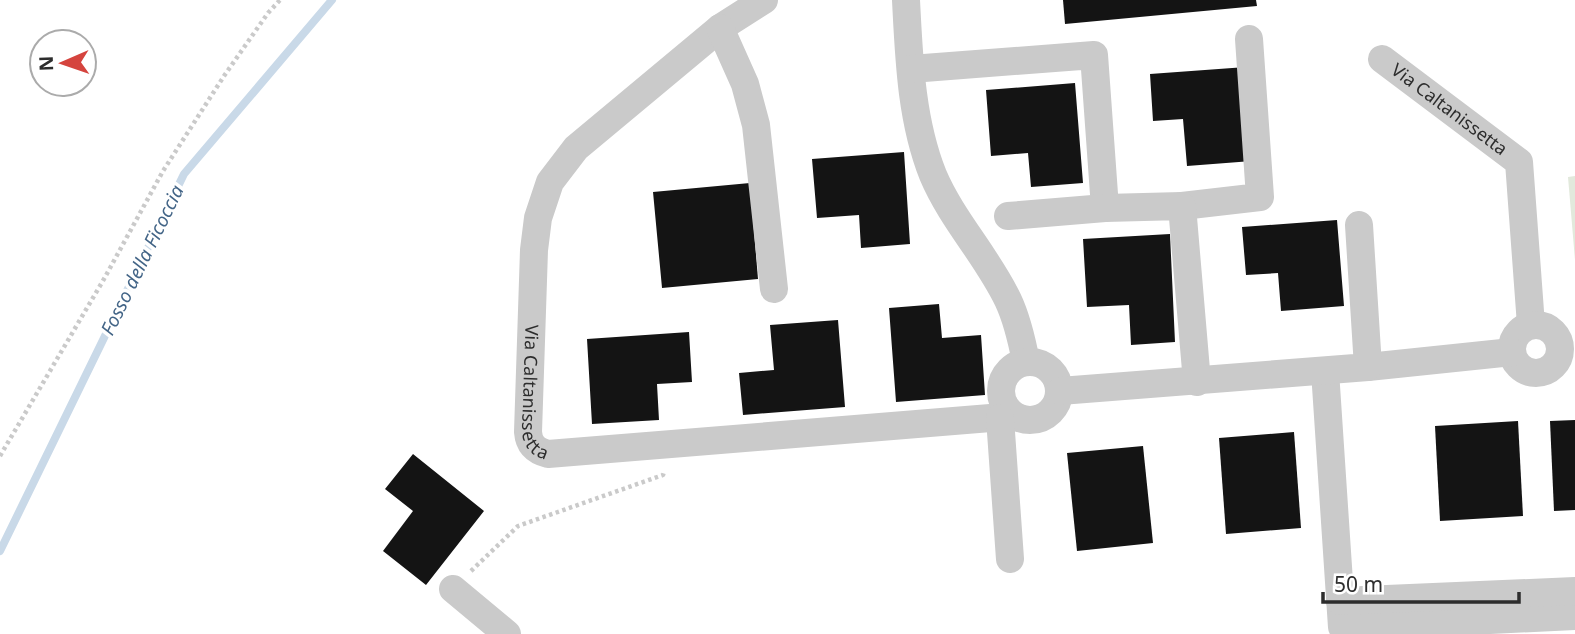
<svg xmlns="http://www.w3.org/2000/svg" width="1575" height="634" font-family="'Noto Sans',sans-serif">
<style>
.green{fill:#e2e9dc}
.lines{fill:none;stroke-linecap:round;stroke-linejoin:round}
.stream{stroke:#c9d9e8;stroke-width:8}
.building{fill:#141414}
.path{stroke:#cacaca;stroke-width:4.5;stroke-dasharray:3.5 3.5;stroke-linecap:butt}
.minor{stroke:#cacaca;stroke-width:28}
.labels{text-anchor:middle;stroke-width:7;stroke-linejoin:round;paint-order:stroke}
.street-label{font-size:18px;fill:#2d2d2d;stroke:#fff}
.water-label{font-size:19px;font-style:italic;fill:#436587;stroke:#fff}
</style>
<rect width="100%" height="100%" fill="#fff"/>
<path class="green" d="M1575,176V260L1568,177Z"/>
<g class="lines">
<path class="stream" d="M0,551L184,174L332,0"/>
</g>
<g class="building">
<path d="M1063,0H1256L1257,6L1065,24Z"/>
<path d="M1246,67L1252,161L1187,166L1183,119L1153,121L1150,74Z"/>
<path d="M1075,83L1083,183L1031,187L1028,153L991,156L986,90Z"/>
<path d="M904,152L910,244L861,248L859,215L817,218L812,159Z"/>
<path d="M750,183L758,279L662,288L653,192Z"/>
<path d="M1337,220L1344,306L1281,311L1278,273L1246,275L1242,227Z"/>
<path d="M1170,234L1175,342L1131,345L1129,305L1087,307L1083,239Z"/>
<path d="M939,304L942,338L981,335L985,395L896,402L889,308Z"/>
<path d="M838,320L845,407L743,415L739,373L774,370L770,325Z"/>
<path d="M689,332L692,382L657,384L659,420L592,424L587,339Z"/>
<path d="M1575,420V510L1554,511L1550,421Z"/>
<path d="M1518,421L1523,516L1440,521L1435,426Z"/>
<path d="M1294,432L1301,528L1226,534L1219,438Z"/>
<path d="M1143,446L1153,543L1077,551L1067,453Z"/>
<path d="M413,454L484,511L426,585L383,551L413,511L385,489Z"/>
</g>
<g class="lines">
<g class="path">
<path d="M0,456L104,279L163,171L224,76L268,13L280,0"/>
<path d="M471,571L518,526L663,475L664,472"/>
</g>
<g class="minor">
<path id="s1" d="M764,0L720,28L576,148L550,182L538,218L534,250L528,432C529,445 536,451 548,454L1015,416"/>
<path d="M906,0C909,58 911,120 933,175C952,220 987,256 1008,300C1017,319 1022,341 1026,362"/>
<path d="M720,28L745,84L756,125L774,289"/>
<path id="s2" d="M1382,59L1519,162L1531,325"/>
<path d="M911,69L1094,55L1105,208"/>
<path d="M1182,206L1260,197L1249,39"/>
<path d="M1008,216L1105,208L1182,206L1197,382"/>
<circle cx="1536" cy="349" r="24"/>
<circle cx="1030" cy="391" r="29"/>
<path d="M1368,367L1512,352"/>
<path d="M1325,371L1342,627L1575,616"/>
<path d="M1060,391L1368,367L1359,225"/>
<path d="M1000,418L1010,559"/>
<path d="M453,589L507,634"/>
<path d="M1340,601L1575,591"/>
</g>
</g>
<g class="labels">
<g class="street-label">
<text dy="6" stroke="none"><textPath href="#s2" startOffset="84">Via Caltanissetta</textPath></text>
<text dy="6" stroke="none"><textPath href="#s1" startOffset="497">Via Caltanissetta</textPath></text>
</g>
<g class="water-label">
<text transform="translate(142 260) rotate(-64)" y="7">Fosso della Ficoccia</text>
</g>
</g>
<g transform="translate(63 63) rotate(268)"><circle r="33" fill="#ffffff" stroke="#ababab" stroke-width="2"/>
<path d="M0-5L12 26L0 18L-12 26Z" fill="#d5443e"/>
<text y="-10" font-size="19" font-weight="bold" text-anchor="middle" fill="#2d2d2d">N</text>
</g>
<path d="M1323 592v10h196v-10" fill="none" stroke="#2d2d2d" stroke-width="3.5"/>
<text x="1334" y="592" font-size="21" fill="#2d2d2d" stroke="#ffffff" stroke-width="5" paint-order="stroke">50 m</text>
</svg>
